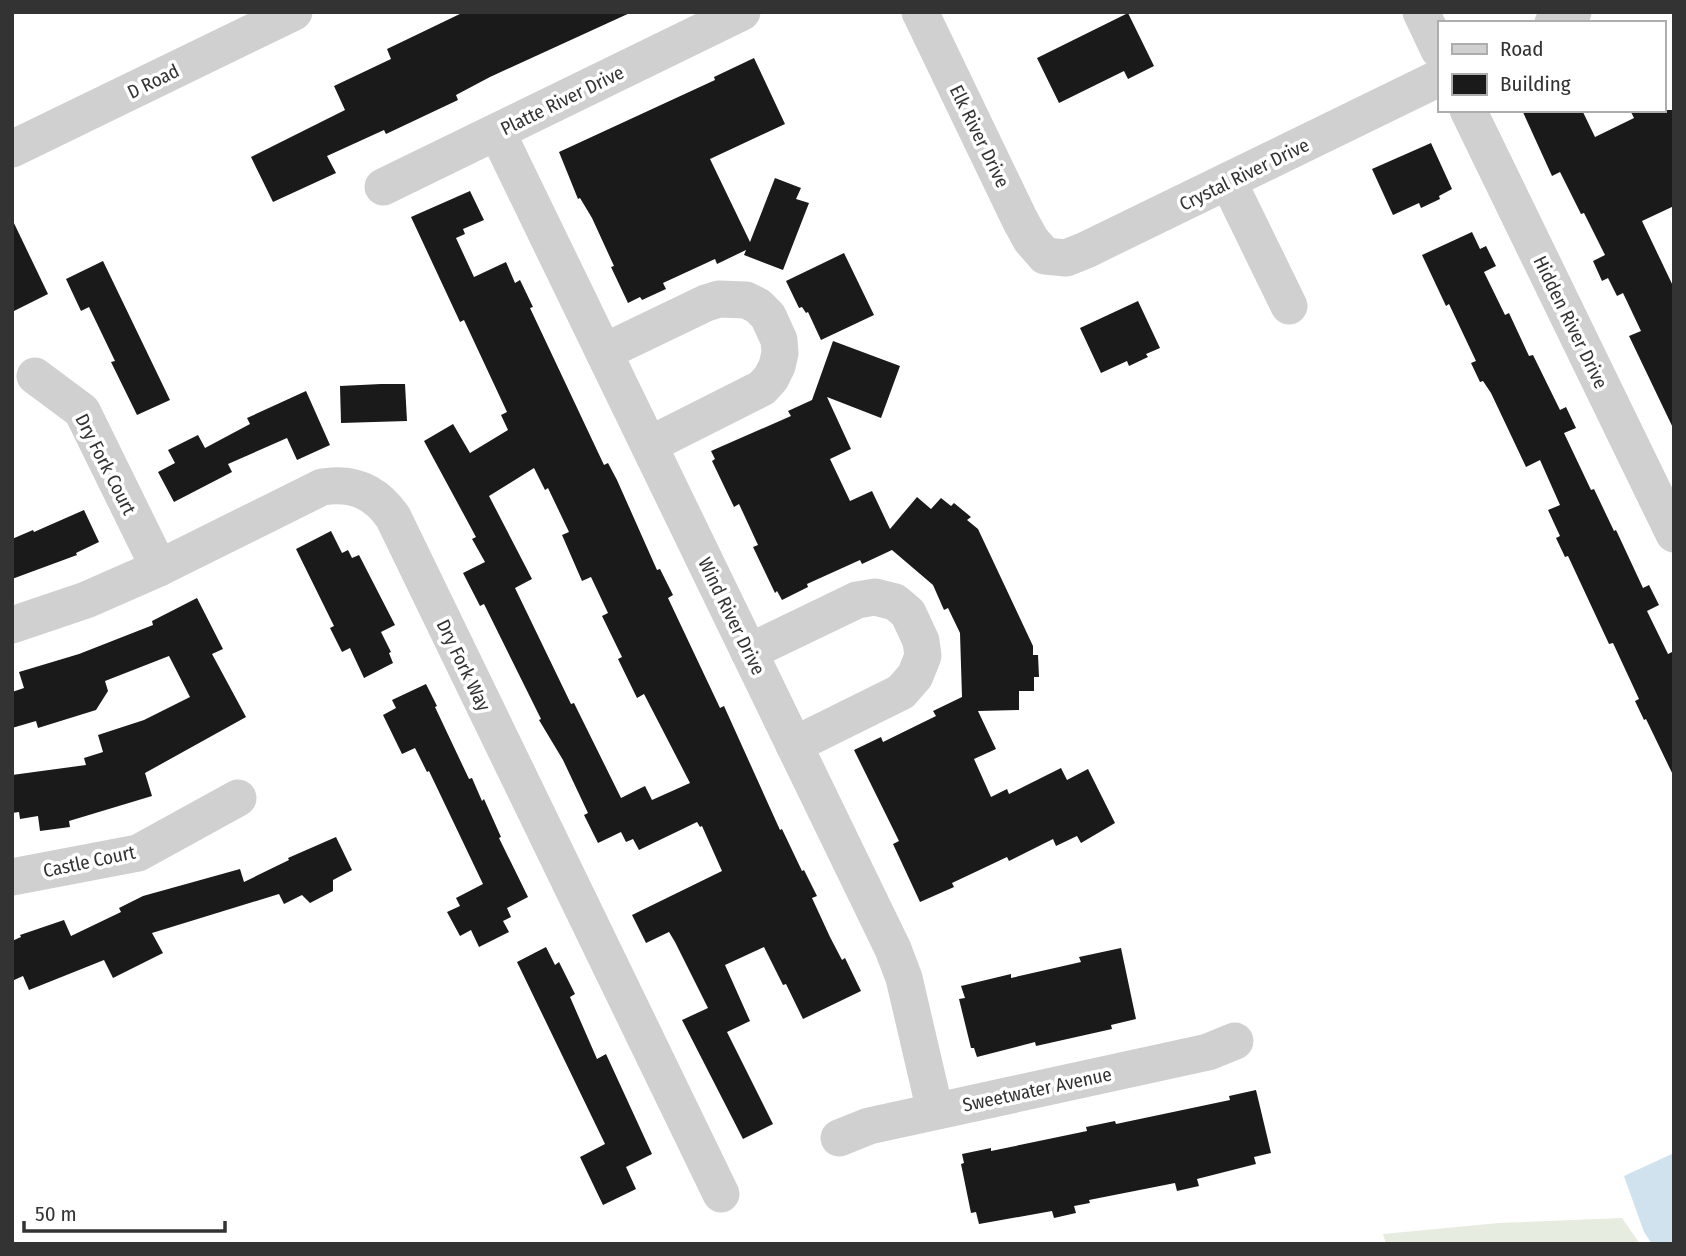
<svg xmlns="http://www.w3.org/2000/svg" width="1686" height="1256" font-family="'Fira Sans Condensed',sans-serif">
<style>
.green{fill:#e6ecdf}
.water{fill:#cfe2ee}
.building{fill:#1a1a1a;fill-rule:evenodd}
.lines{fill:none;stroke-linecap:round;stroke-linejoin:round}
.minor{stroke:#d0d0d0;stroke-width:37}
.labels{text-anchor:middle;stroke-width:7;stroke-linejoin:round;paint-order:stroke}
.street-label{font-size:19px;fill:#333;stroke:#fff}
</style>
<rect width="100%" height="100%" fill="#fff"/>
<path class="green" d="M1622,1218L1640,1244H1386L1383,1234L1499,1223Z"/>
<path class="water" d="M1674,1153V1244H1652L1644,1232L1624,1176Z"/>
<g class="building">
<path d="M464,12H632L490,77L456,95L458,100L386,134L384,130L327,156L336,173L273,202L251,157L345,110L334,86L391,59L387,49Z"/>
<path d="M1128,13L1154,66L1128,79L1124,71L1059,103L1037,58Z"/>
<path d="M754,58L785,124L710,159L750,242L775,178L801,188L796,199L809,203L783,270L744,255L746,250L717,264L715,259L663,283L666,289L642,300L640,297L628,303L611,267L614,266L592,218L580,198L578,199L559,152L715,80L714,77Z"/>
<path d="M1522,110H1582L1595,137L1634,118L1630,110H1674V206L1642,221L1674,288V430L1629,336L1641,331L1623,293L1617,296L1608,278L1602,281L1593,261L1605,255L1584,213L1581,214L1560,172L1552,176Z"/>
<path d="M1431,143L1452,189L1439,196L1440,199L1421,208L1419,203L1393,215L1372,169Z"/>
<path d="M470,191L484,220L463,229L465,234L456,238L474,277L506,262L515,283L520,280L533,307L530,308L604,465L608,463L617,480L657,570L660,569L673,595L668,598L720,708L724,706L780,830L782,829L802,871L804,870L817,896L812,898L830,937L842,960L845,958L861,991L803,1019L786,984L783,985L764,947L725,965L750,1021L727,1032L773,1124L743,1139L682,1020L708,1008L675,942L669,932L646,943L632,915L722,871L702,826L700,827L697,822L639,850L633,839L626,842L621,832L598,843L584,815L588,813L563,760L539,720L541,719L484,604L480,606L463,573L485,562L472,539L476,537L424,441L453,424L470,453L508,430L501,415L507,412L464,320L460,322L411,217ZM534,468L545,490L548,488L569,532L562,535L582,581L591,577L608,613L602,616L622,657L618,659L637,698L644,694L690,783L652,800L645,786L621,798L574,703L571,704L515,588L532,579L489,496Z"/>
<path d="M12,219L48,294L12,312Z"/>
<path d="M1472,232L1480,249L1486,246L1496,266L1484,272L1505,315L1509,313L1529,356L1533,355L1560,410L1566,407L1576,428L1564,433L1591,490L1594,489L1614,531L1616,530L1643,588L1649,585L1659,605L1647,611L1668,654L1674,651V777L1646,719L1644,720L1635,701L1639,699L1613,643L1609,644L1568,556L1565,557L1556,538L1560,536L1548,510L1560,505L1540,460L1526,467L1491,393L1483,381L1480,382L1471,363L1476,361L1449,304L1446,306L1422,255Z"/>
<path d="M844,253L874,315L821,340L808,312L806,313L802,307L799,308L786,281Z"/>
<path d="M103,261L170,400L137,415L111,362L115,361L89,307L81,311L66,279Z"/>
<path d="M1138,301L1160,348L1146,354L1148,357L1129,366L1127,361L1101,373L1080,328Z"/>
<path d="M833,341L900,366L881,418L827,397L851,449L830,459L850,501L872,491L890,529L917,497L931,509L941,498L951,506L954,503L971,517L967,520L978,529L1033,646V655H1038L1039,677H1034V691H1019V710L978,711L996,749L974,759L991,797L1007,789L1009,794L1061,768L1067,780L1088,769L1115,823L1081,843L1077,836L1056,846L1053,839L1009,861L1007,857L952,883L954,887L920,902L893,844L899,841L854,750L881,737L883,742L936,716L933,711L962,697L960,633L948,608L944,610L933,585L892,550L862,564L860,560L807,584L808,587L782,600L777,591L775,593L753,547L758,545L739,504L734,507L712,461L715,459L711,451L791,416L788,411L812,400Z"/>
<path d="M381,384H405L407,421L341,423L340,386Z"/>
<path d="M306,391L330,445L297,460L287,438L228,464L232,472L174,502L158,472L175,463L168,450L198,435L205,448L250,424L247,418Z"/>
<path d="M84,510L99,542L76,553L77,555L12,579V539L33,530L34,532Z"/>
<path d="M331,531L342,553L348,550L352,558L359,555L395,625L381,632L391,652L389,653L393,663L364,678L350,648L342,652L330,628L334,626L296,549Z"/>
<path d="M197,598L223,649L212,654L246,717L145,773L152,796L69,821L70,827L40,831L38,816L20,819L19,812L12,813V775L86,765L84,758L103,752L98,735L144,720L190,697L169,656L105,681L108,691L96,710L38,728L36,721L12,728V692L24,688L19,672L79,654L153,625L152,621Z"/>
<path d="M426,684L437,706L435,707L469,779L472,778L482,801L484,799L501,837L499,838L528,897L507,908L511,917L503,921L509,932L479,947L471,930L460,936L447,912L460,906L456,898L483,884L429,771L427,772L415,748L402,754L383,715L396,708L392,700Z"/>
<path d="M336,837L352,870L333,880V891L310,903L302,895L284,904L279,894L152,933L163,953L113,978L104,960L29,990L23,976L12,981V941L21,937L20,935L64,920L71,936L121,912L119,908L143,896L240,869L244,882L289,860L288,858Z"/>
<path d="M546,947L555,965L559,962L575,994L570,997L597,1059L606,1054L652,1154L626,1167L636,1189L603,1205L580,1157L605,1144L517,962Z"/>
<path d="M1121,948L1136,1019L1111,1025L1112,1029L1036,1046L1035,1042L977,1057L974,1048H971L959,999L965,998L961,986L1011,974V978L1081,962L1079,957Z"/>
<path d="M1256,1090L1271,1153L1254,1157L1256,1164L1197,1179L1199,1186L1177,1191L1175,1183L1089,1200L1090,1203L1074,1206L1076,1213L1054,1218L1052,1211L979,1224L976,1212L971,1213L961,1164L964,1163L962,1154L991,1148V1151L1087,1131L1086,1127L1115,1121L1116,1124L1230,1100L1229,1096Z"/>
</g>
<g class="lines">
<g class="minor">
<path d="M920,12L1020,220L1031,240L1045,256L1066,258L1086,250L1439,78"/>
<path d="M1421,12L1439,50"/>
<path d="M1553,23L1573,12"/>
<path d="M1468,110L1674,534"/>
<path d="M497,132L893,949L904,978L935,1111"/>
<path d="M12,149L294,12"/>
<path d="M1228,181L1289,306"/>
<path d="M383,187L742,12"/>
<path d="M604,352L706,303L719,299L746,300L758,306L768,316L779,340L780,353L777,366L771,378L762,388L649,445"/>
<path d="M35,376L82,411L159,568"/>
<path d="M12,625L86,600L159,568L322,487C352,482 375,491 393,517L721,1194"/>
<path d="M749,652L857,600L875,597L895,602L908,613L921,641L923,656L915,676L901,692L794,745"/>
<path d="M12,877L138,853L238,798"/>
<path d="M839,1138L869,1126L1208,1052L1235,1041"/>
</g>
</g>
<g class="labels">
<g class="street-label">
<text transform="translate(153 81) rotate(-26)" y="7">D Road</text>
<text transform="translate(562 100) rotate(-26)" y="7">Platte River Drive</text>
<text transform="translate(980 136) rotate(64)" y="7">Elk River Drive</text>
<text transform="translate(1244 174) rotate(-26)" y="7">Crystal River Drive</text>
<text transform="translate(1571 322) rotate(64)" y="7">Hidden River Drive</text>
<text transform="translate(106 464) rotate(63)" y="7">Dry Fork Court</text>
<text transform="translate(732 616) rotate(64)" y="7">Wind River Drive</text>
<text transform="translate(464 665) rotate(64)" y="7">Dry Fork Way</text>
<text transform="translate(89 861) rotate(-12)" y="7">Castle Court</text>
<text transform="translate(1037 1089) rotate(-12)" y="7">Sweetwater Avenue</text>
</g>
</g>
<rect width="1686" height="1256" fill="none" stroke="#333333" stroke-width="28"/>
<rect x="1438" y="21" width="228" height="91" fill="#ffffff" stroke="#adadad" stroke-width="2"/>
<rect x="1452" y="44" width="35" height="10" fill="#d0d0d0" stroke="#adadad" stroke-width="2"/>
<text x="1500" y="56" font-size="21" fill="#333333">Road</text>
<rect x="1452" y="74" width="35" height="21" fill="#1a1a1a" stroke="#adadad" stroke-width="2"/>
<text x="1500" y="91" font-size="21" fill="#333333">Building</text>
<path d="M24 1221v10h201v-10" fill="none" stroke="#333333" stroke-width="3.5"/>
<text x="35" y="1221" font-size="21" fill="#333333" stroke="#ffffff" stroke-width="5" paint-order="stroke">50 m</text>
</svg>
